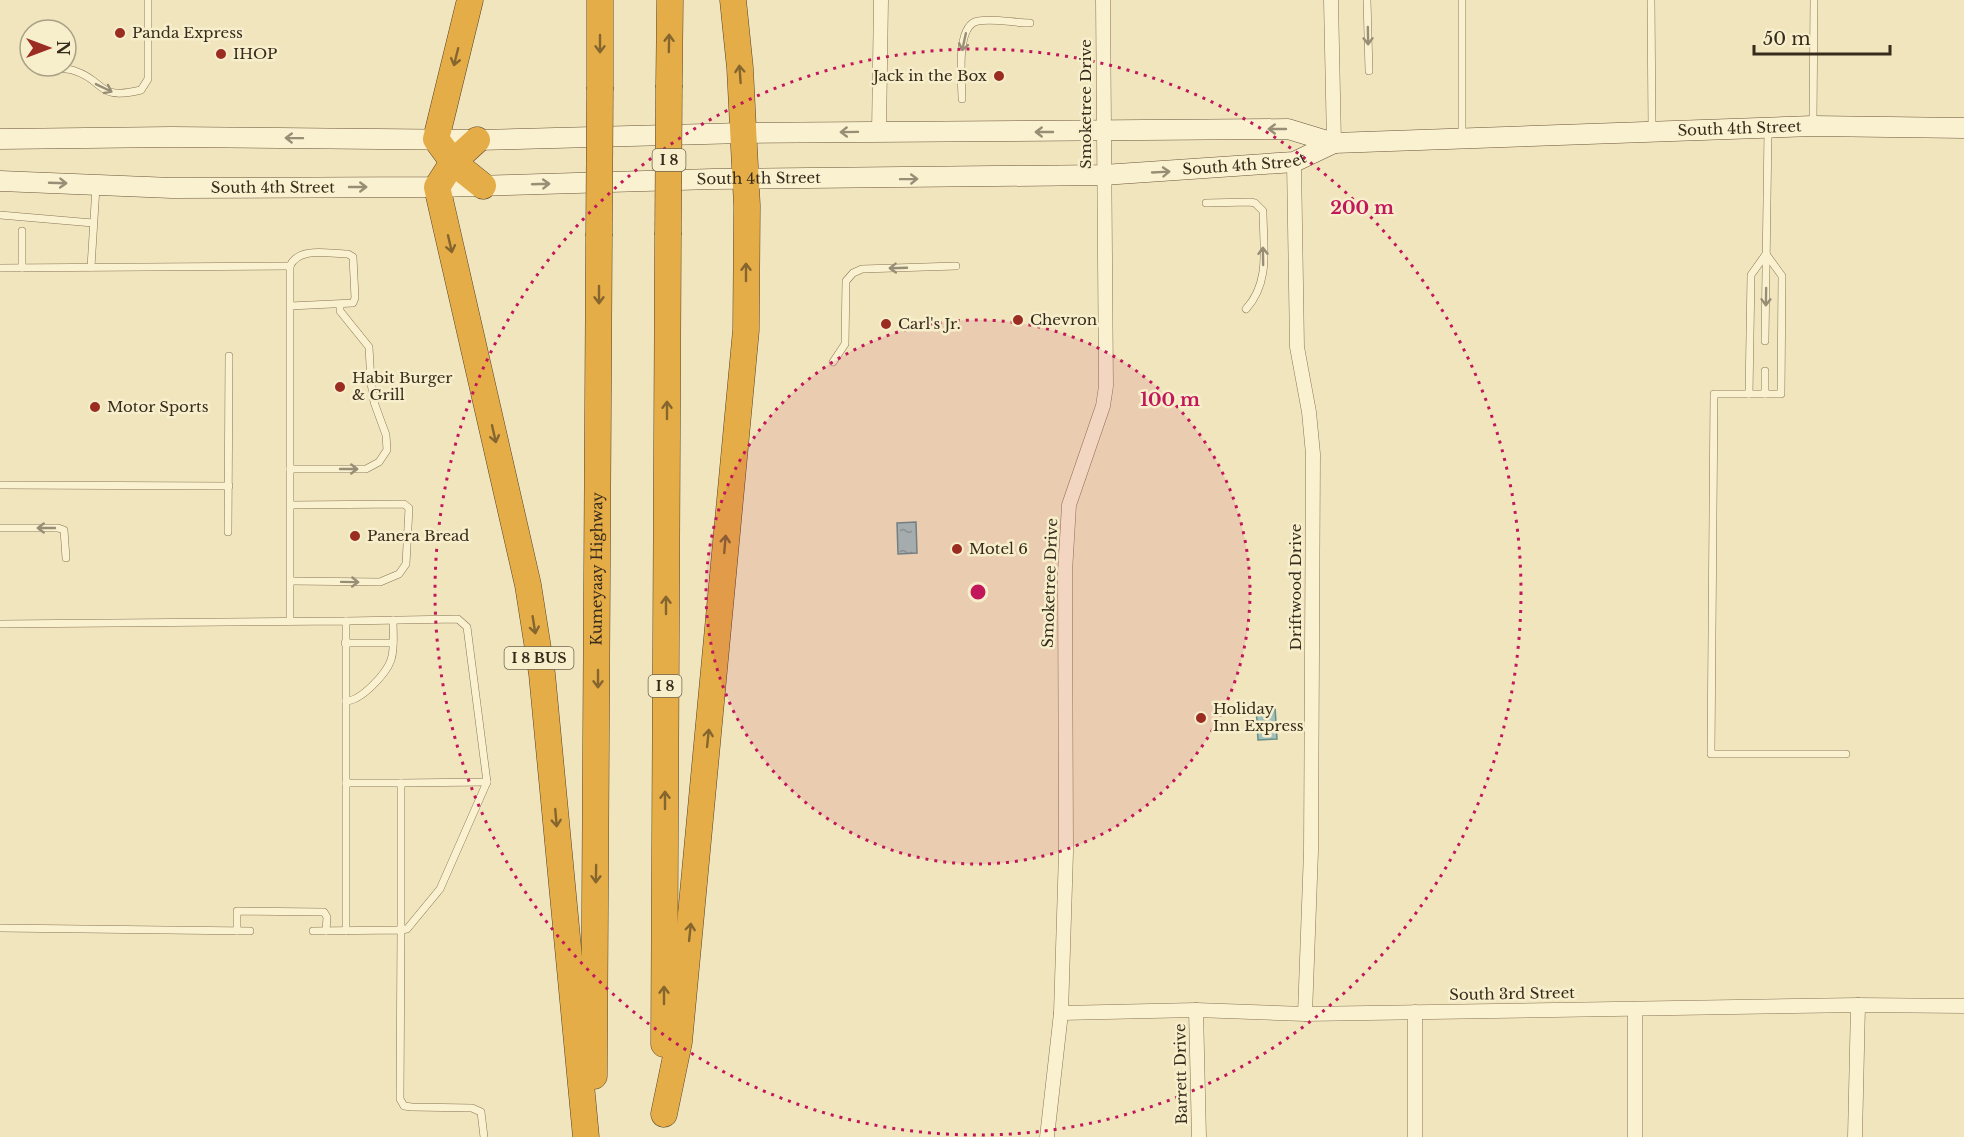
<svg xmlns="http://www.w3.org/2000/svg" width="1964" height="1137" font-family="'Libre Baskerville',serif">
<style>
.water{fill:url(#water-ripples);stroke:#688e88;stroke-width:1.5}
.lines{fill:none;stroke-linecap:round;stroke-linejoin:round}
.lane-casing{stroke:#887555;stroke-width:8}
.street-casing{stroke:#887555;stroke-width:15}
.secondary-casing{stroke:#6a5539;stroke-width:21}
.highway-casing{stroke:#55422a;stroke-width:27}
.lane{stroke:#faf1d0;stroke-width:7}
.street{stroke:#faf1d0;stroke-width:14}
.secondary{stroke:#faf1d0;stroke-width:20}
.highway{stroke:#e5ad47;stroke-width:26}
.highway-bridge-casing{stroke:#55422a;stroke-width:27;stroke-linecap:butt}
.highway-bridge{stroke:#e5ad47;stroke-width:26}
.oneway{stroke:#988e76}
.oneway2{stroke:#85662f}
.ring{fill:none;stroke:#c2185b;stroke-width:3;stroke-dasharray:3 6}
.poi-dot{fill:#9a2c22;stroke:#f7eecc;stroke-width:2}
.labels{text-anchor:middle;stroke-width:5;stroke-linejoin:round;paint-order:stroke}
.shield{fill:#f7eecc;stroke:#716650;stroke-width:1.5}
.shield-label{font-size:14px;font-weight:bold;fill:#372b1b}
.poi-label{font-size:15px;fill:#372b1b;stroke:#f7eecc;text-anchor:start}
.street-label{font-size:15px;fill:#372b1b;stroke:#f7eecc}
.centre{fill:#c2185b;stroke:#f7eecc;stroke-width:3}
.ring-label{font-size:18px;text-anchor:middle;font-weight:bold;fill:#c2185b;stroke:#f7eecc;stroke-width:5;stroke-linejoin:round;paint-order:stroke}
</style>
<defs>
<pattern id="water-ripples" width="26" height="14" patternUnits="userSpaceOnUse" patternTransform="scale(1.5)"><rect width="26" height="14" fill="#a1c1ba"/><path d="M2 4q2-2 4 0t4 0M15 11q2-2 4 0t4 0" fill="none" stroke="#849d96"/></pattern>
</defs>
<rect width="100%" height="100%" fill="#f0e5bd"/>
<g class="water">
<path d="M916,522L917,553L898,554L897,523Z"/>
<path d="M1275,707L1277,739L1258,740L1256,708Z"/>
</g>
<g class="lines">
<defs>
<g id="lane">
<path d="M1367,0L1369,71"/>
<path d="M1462,0V137"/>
<path d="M1651,0L1652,129"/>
<path d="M51,68C58,69 68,68 75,71C106,81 96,101 141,90L148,79V0"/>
<path d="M962,99C962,82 955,25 978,21C994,18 1014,23 1030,23"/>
<path d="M1813,123L1814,0"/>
<path d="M1206,203L1250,202L1255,203L1263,211C1263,246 1271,282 1246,309"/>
<path d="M0,215L93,223"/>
<path d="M22,231V268"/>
<path d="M1766,254L1782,276L1781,394H1714L1711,754H1846"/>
<path d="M91,267L96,187"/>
<path d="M0,268L290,266"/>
<path d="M290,306L353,303L355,298L353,257L348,254C329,254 299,246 290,266V621"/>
<path d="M1765,341L1768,130"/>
<path d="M833,362L845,344L846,281L853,273L862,269L956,266"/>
<path d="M1749,394L1751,275L1766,254"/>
<path d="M1765,394V371"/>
<path d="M290,469H366L379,462L387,450L386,435L374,402L371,383L369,347L340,311V305"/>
<path d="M0,485L229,486"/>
<path d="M291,505L404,504L409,508L406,564L399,574L380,582L291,581"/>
<path d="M0,528H58L64,530L66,558"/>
<path d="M228,532L229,356"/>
<path d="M346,621L458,619L467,627L487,782L440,889L407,929L401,930V783H346"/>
<path d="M0,624L346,621V931"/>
<path d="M345,643H393"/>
<path d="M346,701C361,701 386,674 391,660C395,648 393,632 393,620"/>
<path d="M401,783L487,782"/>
<path d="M0,928L250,931"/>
<path d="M237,931V911L324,912L327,917L326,931"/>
<path d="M313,931L401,930L400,1099L404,1106L412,1107L472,1108L481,1112L484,1137"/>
</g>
<g id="street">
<path d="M1331,0L1334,143"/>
<path d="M879,132L881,0"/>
<path d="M1294,162L1297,347L1309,412L1313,454L1311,851L1305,1014"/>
<path d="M1196,1010L1199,1137"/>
<path d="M1061,1013L1196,1010L1305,1014L1858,1005L1964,1006"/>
<path d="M1047,1137L1061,1013L1066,852L1065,572L1069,505L1103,406L1106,386L1103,0"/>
<path d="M1415,1137V1012"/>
<path d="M1635,1137V1009"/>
<path d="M1855,1137L1858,1005"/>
</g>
<g id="secondary">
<path id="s1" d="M0,139L171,137L477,140L743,133L1288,129L1334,143L1813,126L1964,128"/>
<path id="s2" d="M0,181L172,188L437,187L713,179L1103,175L1294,162L1334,143"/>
</g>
<g id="highway">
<path d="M470,0L436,139L453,162L483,186"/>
<path d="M669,85L670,0"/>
<path d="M600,87V0"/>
<path d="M477,140L453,162L437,187L528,585L542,674L586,1137"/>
<path d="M664,1044L668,235"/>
<path id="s3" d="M594,1076L599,236"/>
<path d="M664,1114L679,1042L746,330L747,206L740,68L733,0"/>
</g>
</defs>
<use href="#lane" class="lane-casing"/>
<use href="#street" class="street-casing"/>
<use href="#secondary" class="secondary-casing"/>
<use href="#highway" class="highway-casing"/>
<use href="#lane" class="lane"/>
<use href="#street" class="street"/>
<use href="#secondary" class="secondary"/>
<use href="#highway" class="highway"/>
<defs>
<g id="highway-bridge">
<path d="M668,235L669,85"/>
<path d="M599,236L600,87"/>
</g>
</defs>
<use href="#highway-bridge" class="highway-bridge-casing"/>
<use href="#highway-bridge" class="highway-bridge"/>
</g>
<defs><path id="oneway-shaft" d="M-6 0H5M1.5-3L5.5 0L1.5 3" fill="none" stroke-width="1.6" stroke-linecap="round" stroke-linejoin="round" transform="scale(1.5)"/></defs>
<g class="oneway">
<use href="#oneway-shaft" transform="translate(1368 36) rotate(89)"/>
<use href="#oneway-shaft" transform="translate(964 42) rotate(102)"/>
<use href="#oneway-shaft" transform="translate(104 88) rotate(26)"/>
<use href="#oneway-shaft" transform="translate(1277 129) rotate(180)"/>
<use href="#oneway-shaft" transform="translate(849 132) rotate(179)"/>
<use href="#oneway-shaft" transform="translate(1044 132) rotate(180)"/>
<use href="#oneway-shaft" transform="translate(294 138) rotate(-179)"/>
<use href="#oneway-shaft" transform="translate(1161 172) rotate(-3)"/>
<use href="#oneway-shaft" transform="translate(909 179) rotate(-1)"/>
<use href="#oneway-shaft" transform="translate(58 183) rotate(2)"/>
<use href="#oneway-shaft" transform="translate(541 184) rotate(-2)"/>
<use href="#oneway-shaft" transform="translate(358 187)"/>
<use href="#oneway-shaft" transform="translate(1263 256) rotate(-91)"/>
<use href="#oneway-shaft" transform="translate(898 268) rotate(178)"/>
<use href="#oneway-shaft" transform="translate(1766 297) rotate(91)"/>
<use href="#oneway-shaft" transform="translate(349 469)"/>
<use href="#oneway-shaft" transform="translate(46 528) rotate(180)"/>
<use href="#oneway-shaft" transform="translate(350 582) rotate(1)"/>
</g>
<g class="oneway2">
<use href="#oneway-shaft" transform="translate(669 43) rotate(-89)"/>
<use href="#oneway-shaft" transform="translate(600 44) rotate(90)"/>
<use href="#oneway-shaft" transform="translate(456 57) rotate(104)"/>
<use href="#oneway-shaft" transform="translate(740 74) rotate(-94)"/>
<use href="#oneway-shaft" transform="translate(450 244) rotate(77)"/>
<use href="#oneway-shaft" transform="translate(746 272) rotate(-90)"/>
<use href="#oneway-shaft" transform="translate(599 295) rotate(90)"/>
<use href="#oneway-shaft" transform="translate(667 410) rotate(-90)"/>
<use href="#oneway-shaft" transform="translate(494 434) rotate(77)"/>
<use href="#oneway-shaft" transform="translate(725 544) rotate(-85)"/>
<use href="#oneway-shaft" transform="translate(666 605) rotate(-90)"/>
<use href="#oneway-shaft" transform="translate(534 625) rotate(81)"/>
<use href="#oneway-shaft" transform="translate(598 679) rotate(90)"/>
<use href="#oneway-shaft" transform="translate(708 738) rotate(-84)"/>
<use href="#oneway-shaft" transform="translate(665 800) rotate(-90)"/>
<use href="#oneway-shaft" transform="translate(556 818) rotate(85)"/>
<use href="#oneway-shaft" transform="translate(596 874) rotate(91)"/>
<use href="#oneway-shaft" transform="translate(690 932) rotate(-84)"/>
<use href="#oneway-shaft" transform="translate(664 995) rotate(-90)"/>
</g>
<circle cx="978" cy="592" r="272" fill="#c2185b" fill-opacity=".12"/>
<g class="ring">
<circle cx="978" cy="592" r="272"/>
<circle cx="978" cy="592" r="543"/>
</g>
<g class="poi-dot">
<circle cx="120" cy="33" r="6"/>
<circle cx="221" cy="54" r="6"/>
<circle cx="999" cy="76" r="6"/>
<circle cx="1018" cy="320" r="6"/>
<circle cx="886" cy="324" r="6"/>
<circle cx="340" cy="387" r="6"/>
<circle cx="95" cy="407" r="6"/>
<circle cx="355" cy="536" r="6"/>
<circle cx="957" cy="549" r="6"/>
<circle cx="1201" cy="718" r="6"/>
</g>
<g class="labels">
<g class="shield">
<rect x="652.5" y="149" width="33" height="22" rx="4.5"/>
<rect x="504.5" y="647" width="69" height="22" rx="4.5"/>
<rect x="648.5" y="675" width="33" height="22" rx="4.5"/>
</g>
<g class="shield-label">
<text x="669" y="165">I 8</text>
<text x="539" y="663">I 8 BUS</text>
<text x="665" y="691">I 8</text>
</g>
<g class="poi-label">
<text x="132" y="38">Panda Express</text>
<text x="233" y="59">IHOP</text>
<text x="987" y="81" text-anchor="end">Jack in the Box</text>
<text x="1030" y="325">Chevron</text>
<text x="898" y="329">Carl's Jr.</text>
<text x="352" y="383">Habit Burger<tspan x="352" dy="17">&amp; Grill</tspan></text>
<text x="107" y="412">Motor Sports</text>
<text x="367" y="541">Panera Bread</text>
<text x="969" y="554">Motel 6</text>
<text x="1213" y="714">Holiday<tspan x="1213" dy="17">Inn Express</tspan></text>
</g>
<g class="street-label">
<text transform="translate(1086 104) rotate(-90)" y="5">Smoketree Drive</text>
<text dy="5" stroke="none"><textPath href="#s1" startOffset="1742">South 4th Street</textPath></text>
<text dy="5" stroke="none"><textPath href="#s2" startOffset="1245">South 4th Street</textPath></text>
<text dy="5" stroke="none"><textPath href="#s2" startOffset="759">South 4th Street</textPath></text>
<text dy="5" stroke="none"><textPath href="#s2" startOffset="273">South 4th Street</textPath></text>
<text dy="5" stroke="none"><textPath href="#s3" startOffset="507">Kumeyaay Highway</textPath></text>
<text transform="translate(1050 583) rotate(-88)" y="5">Smoketree Drive</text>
<text transform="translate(1296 587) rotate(-90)" y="5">Driftwood Drive</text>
<text transform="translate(1512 994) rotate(-1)" y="5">South 3rd Street</text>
<text transform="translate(1181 1074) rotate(-91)" y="5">Barrett Drive</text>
</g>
</g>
<circle cx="978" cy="592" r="9" class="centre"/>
<g class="ring-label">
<text x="1362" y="214">200 m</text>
<text x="1170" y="406">100 m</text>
</g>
<g transform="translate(48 48) rotate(90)"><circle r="28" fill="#f7eecc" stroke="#aaa085" stroke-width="1.5"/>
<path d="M0-4.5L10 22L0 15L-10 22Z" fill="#9a2c22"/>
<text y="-9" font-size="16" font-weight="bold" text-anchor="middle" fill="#372b1b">N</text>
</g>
<path d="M1754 45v9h136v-9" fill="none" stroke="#372b1b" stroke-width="3"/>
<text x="1763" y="45" font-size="18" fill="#372b1b" stroke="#f7eecc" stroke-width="4.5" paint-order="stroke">50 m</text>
</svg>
